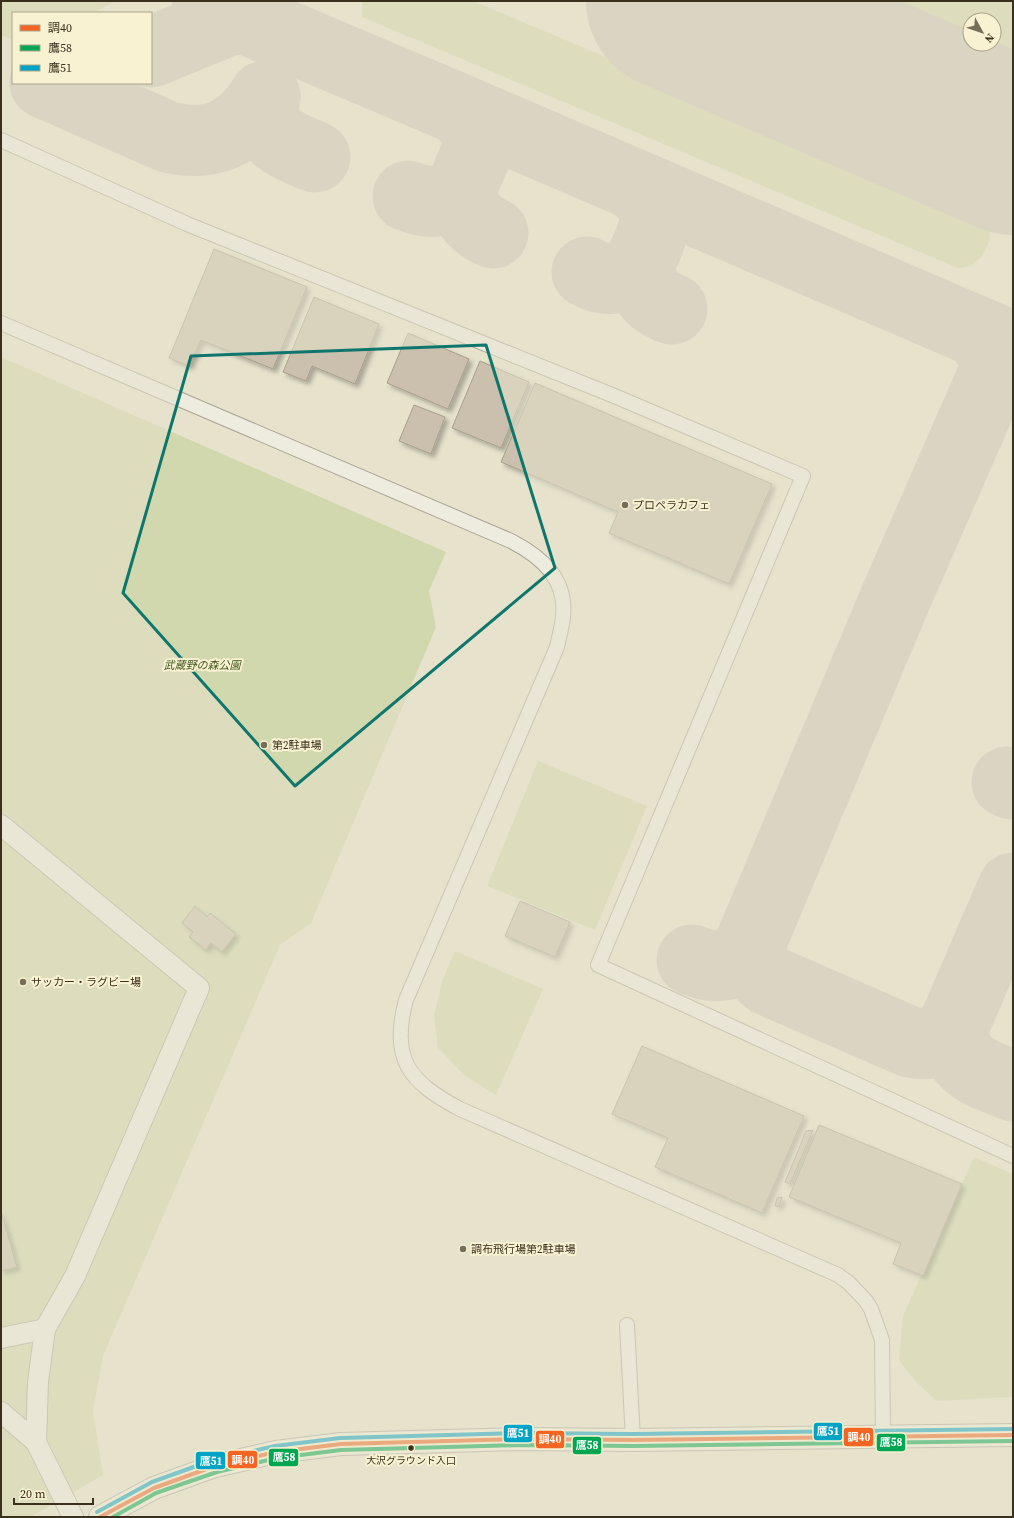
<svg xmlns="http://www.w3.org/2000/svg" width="1014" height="1518" font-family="'Source Serif 4','Noto Sans JP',serif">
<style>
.green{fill:#d2d8ae;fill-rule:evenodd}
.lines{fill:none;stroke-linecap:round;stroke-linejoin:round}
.taxiway{stroke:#cac6b6;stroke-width:71}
.runway{stroke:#cac6b6;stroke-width:178}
.building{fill:#cac0ad;stroke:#a79d8b;filter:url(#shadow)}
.service-casing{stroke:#aba696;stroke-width:16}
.pedestrian-casing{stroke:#aba696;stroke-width:22}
.tertiary-casing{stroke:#aba696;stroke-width:24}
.service{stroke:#eeebdf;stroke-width:14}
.pedestrian{stroke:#eeebdf;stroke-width:20}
.tertiary{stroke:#eeebdf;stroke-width:22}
.bus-1-casing{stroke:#f8f2d2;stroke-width:7}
.bus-2-casing{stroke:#f8f2d2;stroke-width:7}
.bus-3-casing{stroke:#f8f2d2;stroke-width:7}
.bus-1{stroke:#f26522;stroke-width:4}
.bus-2{stroke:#00a651;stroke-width:4}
.bus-3{stroke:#03a3c5;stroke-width:4}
.marked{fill:none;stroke:#0f766e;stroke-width:3;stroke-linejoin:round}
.poi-dot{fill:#776e5a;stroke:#f8f2d2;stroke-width:1.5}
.bus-dot{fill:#3b2f1d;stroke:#f8f2d2;stroke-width:1.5}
.labels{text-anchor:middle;stroke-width:4;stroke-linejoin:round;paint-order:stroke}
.bus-label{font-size:10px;fill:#3b2f1d;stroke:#f8f2d2}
.poi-label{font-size:11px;fill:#3b2f1d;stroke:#f8f2d2;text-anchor:start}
.park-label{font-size:11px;font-style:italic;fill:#445922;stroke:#f8f2d2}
.line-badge{stroke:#f8f2d2;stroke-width:1.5}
.badge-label{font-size:11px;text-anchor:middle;font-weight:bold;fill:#fff}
</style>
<defs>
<filter id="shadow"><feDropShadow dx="3.5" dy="3.5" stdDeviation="2" flood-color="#0004"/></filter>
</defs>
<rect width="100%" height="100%" fill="#e6e2cc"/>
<g class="green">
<path d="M1,1H115L93,13H13V40L1,35Z"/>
<path d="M362,1H473L984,216L990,227V240L982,256L971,266L958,268L362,17Z"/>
<path d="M859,1H1013V67ZM970,20H994V44H970Z"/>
<path d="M1,357L446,552L429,591L436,627L311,923L280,945L103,1356L93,1411L103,1475L31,1517H1Z"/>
<path d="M538,761L647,806L595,930L487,886Z"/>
<path d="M455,951L543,989L496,1095L465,1076L438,1048L434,1016L442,981Z"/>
<path d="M974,1157L1013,1174V1397L937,1401L916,1382L899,1360L903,1316Z"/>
</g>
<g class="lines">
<g class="taxiway">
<path d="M207,1L221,8L260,25L454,107L1013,347"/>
<path d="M151,52L239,16"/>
<path d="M45,83L168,137C211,148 242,133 265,96"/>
<path d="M265,96C257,135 285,144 315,157"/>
<path d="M998,140L1013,149"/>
<path d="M631,183C657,200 660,216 648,244C646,250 641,258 640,264C638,277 646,293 655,300C660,304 666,307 672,309"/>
<path d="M462,187C462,210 473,224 493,233"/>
<path d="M408,196C425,203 448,206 461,188C465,182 467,174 470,168C472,162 476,156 477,151C481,131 469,117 454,107"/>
<path d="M587,272C608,284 623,279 640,264"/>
<path d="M1007,782L1013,784"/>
<path d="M750,944C752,961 756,971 770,981L910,1042C929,1047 942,1040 954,1025L1013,888"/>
<path d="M692,960C715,970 737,968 750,944L896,597L994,373C995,356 989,341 975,331"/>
<path d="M954,1025C951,1066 982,1073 1013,1086"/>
</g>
<path class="runway" d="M675,1L1013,146"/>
</g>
<g class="building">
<path d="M214,249L307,287L273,369L201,340L189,366L169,358Z"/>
<path d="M314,297L379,324L355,384L312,366L306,381L283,372Z"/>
<path d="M408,333L469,359L448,409L387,383Z"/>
<path d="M480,361L529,382L501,448L452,428Z"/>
<path d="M535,383L772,484L729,584L609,533L618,512L501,462Z"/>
<path d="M414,405L445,417L431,454L399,441Z"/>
<path d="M520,901L570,922L555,957L505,936Z"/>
<path d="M195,906L207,917L210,913L236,934L222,952L211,943L206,950L189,937L193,932L182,923Z"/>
<path d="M642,1046L804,1116L762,1213L655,1167L668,1138L612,1114Z"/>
<path d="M819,1125L962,1184L923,1276L893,1264L901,1243L789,1197Z"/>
<path d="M813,1130L790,1184L785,1182L806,1131Z"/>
<path d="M782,1197L779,1207L775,1206L777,1198Z"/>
<path d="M1,1211L17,1267L1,1271Z"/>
</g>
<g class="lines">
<defs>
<g id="service">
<path d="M1,140L187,224L612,395L803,476L598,965L1013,1156"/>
<path d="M1,323L511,541C542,557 567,579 563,617C562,627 559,637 557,647L406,1000C390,1059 409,1082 460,1109L838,1275L849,1283L866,1301L871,1309L882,1340L883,1437"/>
<path d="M627,1325L633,1440"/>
</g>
<g id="pedestrian">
<path d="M1,825L199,988L75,1276L45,1329L1,1338"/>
<path d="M1,1412L36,1442L73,1517"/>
<path d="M36,1442L38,1382L45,1329"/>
</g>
<path id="tertiary" d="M100,1517L154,1488L215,1466L276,1452L341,1444L522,1439L633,1440L1013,1435"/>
</defs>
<use href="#service" class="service-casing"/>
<use href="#pedestrian" class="pedestrian-casing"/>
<use href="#tertiary" class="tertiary-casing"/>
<use href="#service" class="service"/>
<use href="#pedestrian" class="pedestrian"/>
<use href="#tertiary" class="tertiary"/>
<defs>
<path id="bus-1" d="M100,1517L154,1488L215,1466L276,1452L341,1444L522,1439L633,1440L1013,1435"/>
<path id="bus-2" d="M113,1517L156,1493L217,1472L277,1458L341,1450L522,1445L633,1446L1013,1441"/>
<path id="bus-3" d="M97,1512L152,1482L213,1460L275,1446L340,1438L522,1433L633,1434L1013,1429"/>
</defs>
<use href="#bus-1" class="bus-1-casing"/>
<use href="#bus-2" class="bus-2-casing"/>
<use href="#bus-3" class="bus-3-casing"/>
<use href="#bus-1" class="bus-1"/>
<use href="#bus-2" class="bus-2"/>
<use href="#bus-3" class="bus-3"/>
</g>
<path d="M0 0H1014V1518H0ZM486,345L555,568L295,786L123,593L191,356Z" fill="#e6e2cc" fill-opacity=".55" fill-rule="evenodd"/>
<path class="marked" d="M486,345L555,568L295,786L123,593L191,356Z"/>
<g class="poi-dot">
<circle cx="625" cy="505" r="4"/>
<circle cx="264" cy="745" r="4"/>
<circle cx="23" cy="982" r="4"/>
<circle cx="463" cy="1249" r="4"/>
</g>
<circle class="bus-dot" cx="411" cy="1448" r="3.5"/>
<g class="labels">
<g class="bus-label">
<text x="411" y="1464">大沢グラウンド入口</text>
</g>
<g class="poi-label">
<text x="633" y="509">プロペラカフェ</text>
<text x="272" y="749">第2駐車場</text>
<text x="31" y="986">サッカー・ラグビー場</text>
<text x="471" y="1253">調布飛行場第2駐車場</text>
</g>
<g class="park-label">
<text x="202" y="669">武蔵野の森公園</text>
</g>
</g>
<g class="line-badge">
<rect x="813" y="1422" width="30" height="19" rx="4" fill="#03a3c5"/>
<rect x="503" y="1424" width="30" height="19" rx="4" fill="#03a3c5"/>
<rect x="843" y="1427" width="31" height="20" rx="4" fill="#f26522"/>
<rect x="535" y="1430" width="30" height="19" rx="4" fill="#f26522"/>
<rect x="876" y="1433" width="30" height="19" rx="4" fill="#00a651"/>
<rect x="572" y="1436" width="30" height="19" rx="4" fill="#00a651"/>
<rect x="268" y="1448" width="31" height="19" rx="4" fill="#00a651"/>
<rect x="227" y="1450" width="31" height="19" rx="4" fill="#f26522"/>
<rect x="195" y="1451" width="31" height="19" rx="4" fill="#03a3c5"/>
</g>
<g class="badge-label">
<text x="828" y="1435">鷹51</text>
<text x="518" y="1437">鷹51</text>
<text x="859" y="1441">調40</text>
<text x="550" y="1443">調40</text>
<text x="891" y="1446">鷹58</text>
<text x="587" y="1449">鷹58</text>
<text x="284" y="1461">鷹58</text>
<text x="243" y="1464">調40</text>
<text x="211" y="1465">鷹51</text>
</g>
<rect width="1014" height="1518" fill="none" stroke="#3b2f1d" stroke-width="4"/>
<rect x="12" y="12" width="140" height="72" fill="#f8f2d2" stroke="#aca48a"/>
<rect x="20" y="25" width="20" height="6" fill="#f26522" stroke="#aca48a"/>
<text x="48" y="32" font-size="12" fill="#3b2f1d">調40</text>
<rect x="20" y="45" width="20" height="6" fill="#00a651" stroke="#aca48a"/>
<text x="48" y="52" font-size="12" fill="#3b2f1d">鷹58</text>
<rect x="20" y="65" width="20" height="6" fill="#03a3c5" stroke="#aca48a"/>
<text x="48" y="72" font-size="12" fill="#3b2f1d">鷹51</text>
<g transform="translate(982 32) rotate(130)"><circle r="19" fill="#f8f2d2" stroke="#aca48a"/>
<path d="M0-3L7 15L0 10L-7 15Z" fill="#776e5a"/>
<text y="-6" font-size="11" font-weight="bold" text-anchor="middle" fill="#3b2f1d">N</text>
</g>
<path d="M14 1498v6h79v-6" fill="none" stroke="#3b2f1d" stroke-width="2"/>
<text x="20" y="1498" font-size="12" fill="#3b2f1d" stroke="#f8f2d2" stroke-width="3" paint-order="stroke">20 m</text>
</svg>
